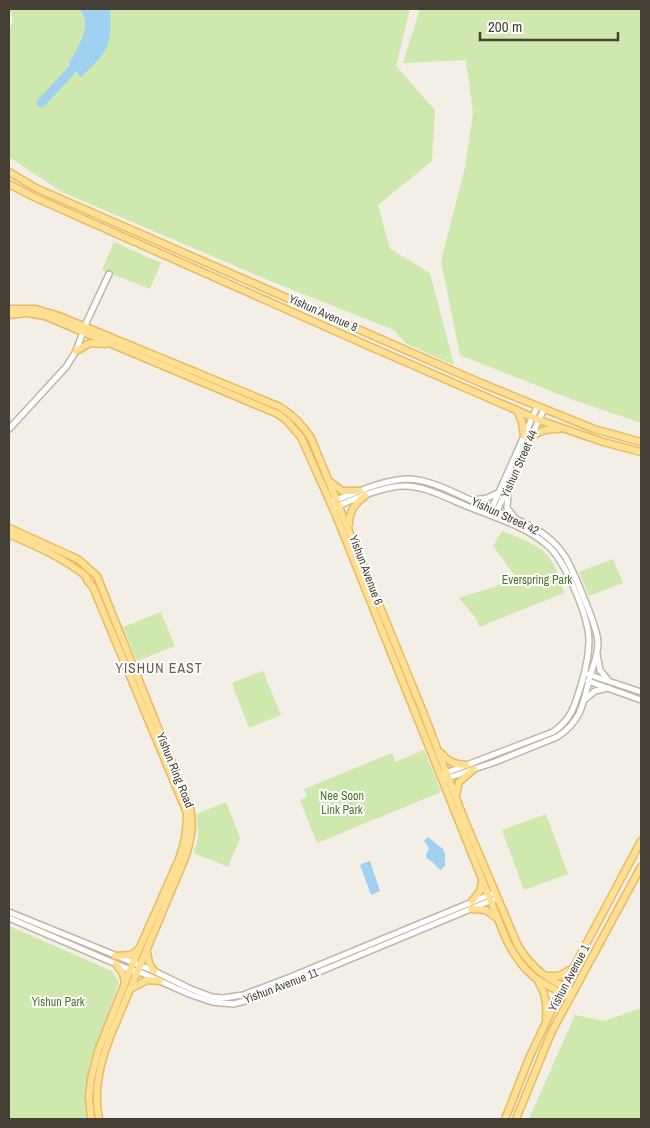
<svg xmlns="http://www.w3.org/2000/svg" width="650" height="1128" font-family="'Archivo Narrow',sans-serif">
<style>
.green{fill:#cee8ae}
.water{fill:#a1d1f1}
.lines{fill:none;stroke-linecap:round;stroke-linejoin:round}
.river{stroke:#a1d1f1;stroke-width:9}
.minor-casing{stroke:#bfb7a8;stroke-width:8}
.major-casing{stroke:#e5bc62;stroke-width:9}
.minor{stroke:#fff;stroke-width:5}
.major{stroke:#ffdf93;stroke-width:6}
.labels{text-anchor:middle;stroke-width:4;stroke-linejoin:round;paint-order:stroke}
.street-label{font-size:12px;fill:#463f35;stroke:#fff}
.park-label{font-size:12px;fill:#477828;stroke:#fff}
.neighbourhood-label{font-size:14px;letter-spacing:1px;fill:#695d4c;stroke:#fff}
</style>
<rect width="100%" height="100%" fill="#f3efe6"/>
<g class="green">
<path d="M10,9H79C94,24 77,49 69,63L111,26L110,9H410L396,66L435,110L432,161L378,205L390,249L430,273L454,365L405,343L394,330L275,283L62,192L9,157V31L13,21Z"/>
<path d="M420,9H641V423L568,398L460,355L441,261L465,167L473,113L466,60L403,63Z"/>
<path d="M114,242L161,263L150,289L102,270Z"/>
<path d="M502,531C541,546 553,550 564,593L479,627L476,618L459,598L494,587L515,576L493,546Z"/>
<path d="M613,559L623,583L589,596L579,572Z"/>
<path d="M161,612L175,646L137,661L123,627Z"/>
<path d="M263,671L281,715L249,728L232,683Z"/>
<path d="M424,750L441,792L317,843L300,800L307,796L304,789L392,753L395,762Z"/>
<path d="M226,802L240,838L228,867L194,853L198,837L197,814Z"/>
<path d="M546,814L568,874L524,890L502,830Z"/>
<path d="M9,926L112,971L119,982L89,1069L85,1096L86,1119H9Z"/>
<path d="M641,1008V1119H529L575,1015L604,1021Z"/>
</g>
<g class="water">
<path d="M79,9H110C113,45 107,53 81,77L69,63C77,49 94,24 79,9Z"/>
<path d="M428,837L443,849L445,854V866L441,870C435,867 434,861 427,859L426,855L429,848L424,841Z"/>
<path d="M370,861L380,891L371,895L360,865Z"/>
</g>
<g class="lines">
<path class="river" d="M41,103L80,61"/>
<defs>
<g id="minor">
<path d="M9,429L66,367L76,351L87,321L109,274"/>
<path d="M508,492L507,508L515,518"/>
<path d="M473,500L487,498L498,493"/>
<path d="M334,501C357,492 385,479 410,479C432,480 461,496 481,505C502,515 527,521 546,536C554,542 561,550 566,558C574,573 598,628 598,643C598,656 592,668 589,680C583,706 580,722 557,737L495,762L445,779"/>
<path d="M335,507C355,499 384,486 404,486C426,486 449,499 469,507C494,517 527,527 547,545C565,560 589,617 589,641C589,655 586,668 582,682C575,704 573,718 553,732L443,774"/>
<path d="M491,510L537,407"/>
<path d="M496,513L544,409"/>
<path d="M597,654L600,670L608,680"/>
<path d="M587,674L641,692"/>
<path d="M588,681L641,700"/>
<path d="M585,699L595,691L608,688"/>
<path d="M9,912L154,971L191,989L212,997L223,998L243,995L288,978L494,893"/>
<path d="M9,918L128,969L142,973L189,994L212,1002L233,1004L245,1001L290,984L497,898"/>
</g>
<g id="major">
<path d="M9,172L36,188L481,383L594,429L641,442"/>
<path d="M9,184L34,197L371,347L539,420L603,442L641,452"/>
<path d="M9,309H36L59,316L280,407C293,415 302,424 311,438L423,712L465,821L518,946C533,970 548,979 572,991"/>
<path d="M9,315L27,313L45,316L278,414L287,421L301,437L335,513L506,939C523,973 536,981 570,997"/>
<path d="M76,351L90,343L106,344"/>
<path d="M517,410L522,422L524,436"/>
<path d="M530,439C539,430 547,429 559,429"/>
<path d="M332,483L342,491H360"/>
<path d="M349,524C349,511 355,503 365,496"/>
<path d="M9,528L71,556L79,560L97,576L189,805C195,823 191,841 185,858L110,1037C100,1064 93,1090 99,1119"/>
<path d="M9,534C36,546 64,558 87,577V580L93,587L187,813C187,829 185,843 179,859L133,963L98,1051L91,1079L89,1097L91,1119"/>
<path d="M441,753C447,761 456,765 466,765"/>
<path d="M456,795L459,782L474,769"/>
<path d="M472,901L480,891L482,882"/>
<path d="M471,909L486,910L498,919"/>
<path d="M147,952L149,963L154,971"/>
<path d="M115,956L131,955L139,949"/>
<path d="M116,964L123,974L125,982"/>
<path d="M547,976H559L572,969"/>
<path d="M539,983C546,995 547,1004 546,1018"/>
<path d="M132,988L147,980L160,981"/>
<path d="M505,1119L530,1056L560,993L641,841"/>
<path d="M516,1119L552,1031L641,867"/>
</g>
</defs>
<use href="#minor" class="minor-casing"/>
<use href="#major" class="major-casing"/>
<use href="#minor" class="minor"/>
<use href="#major" class="major"/>
</g>
<g class="labels">
<g class="street-label">
<text transform="translate(323 313) rotate(24)" y="4">Yishun Avenue 8</text>
<text transform="translate(519 464) rotate(-66)" y="4">Yishun Street 44</text>
<text transform="translate(505 516) rotate(25)" y="4">Yishun Street 42</text>
<text transform="translate(366 570) rotate(69)" y="4">Yishun Avenue 6</text>
<text transform="translate(175 770) rotate(68)" y="4">Yishun Ring Road</text>
<text transform="translate(569 978) rotate(-62)" y="4">Yishun Avenue 1</text>
<text transform="translate(281 986) rotate(-21)" y="4">Yishun Avenue 11</text>
</g>
<g class="park-label">
<text x="537" y="584">Everspring Park</text>
<text x="342" y="800">Nee Soon<tspan x="342" dy="14">Link Park</tspan></text>
<text x="58" y="1006">Yishun Park</text>
</g>
<g class="neighbourhood-label">
<text x="159" y="673">YISHUN EAST</text>
</g>
</g>
<rect width="650" height="1128" fill="none" stroke="#463f35" stroke-width="20"/>
<path d="M480 32v8h138v-8" fill="none" stroke="#463f35" stroke-width="2.5"/>
<text x="488" y="32" font-size="15" fill="#463f35" stroke="#ffffff" stroke-width="4" paint-order="stroke">200 m</text>
</svg>
